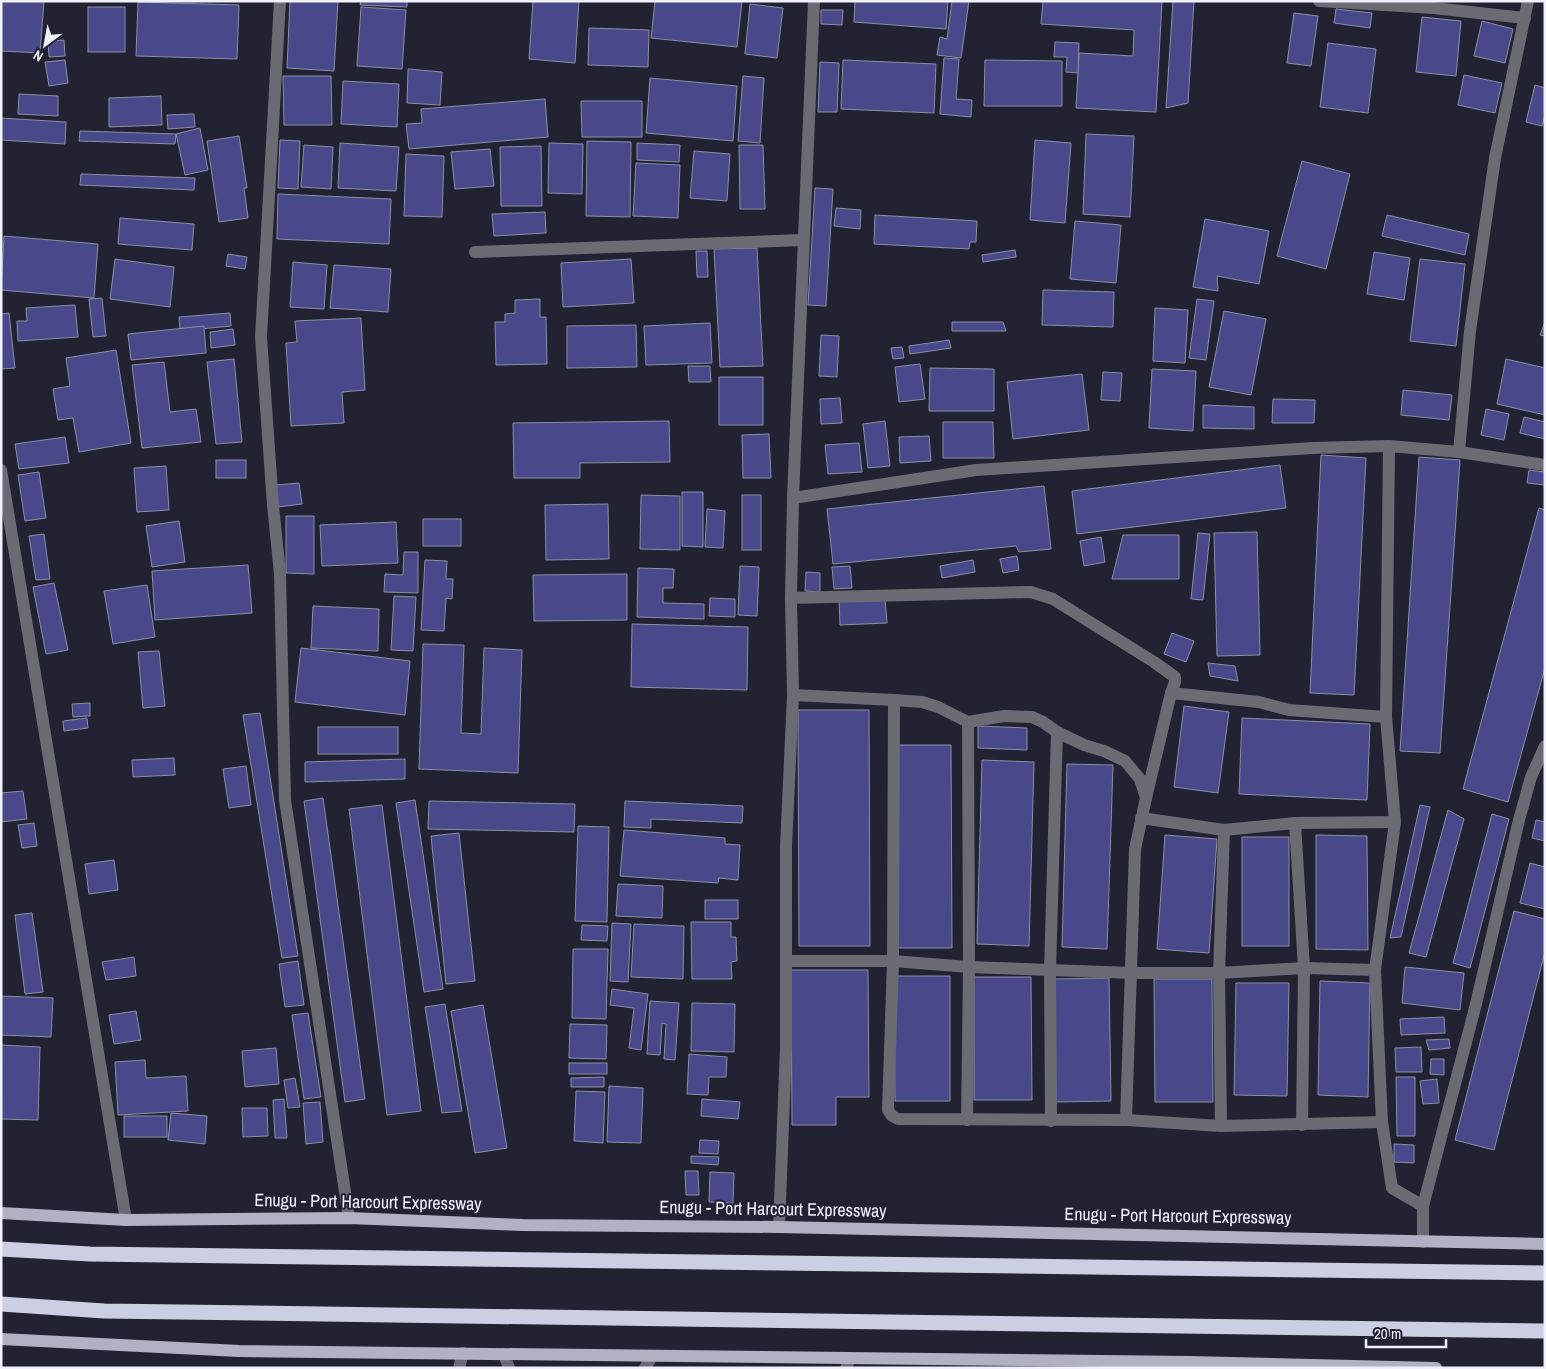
<svg xmlns="http://www.w3.org/2000/svg" width="1546" height="1369" font-family="'Archivo Narrow',sans-serif">
<style>
.building{fill:#49488b;stroke:#8d8ea2}
.lines{fill:none;stroke-linecap:round;stroke-linejoin:round}
.lane{stroke:#6a6b73;stroke-width:12}
.street{stroke:#6a6b73;stroke-width:12}
.primary{stroke:#b0b2c4;stroke-width:12}
.highway{stroke:#cccee4;stroke-width:15}
.labels{text-anchor:middle;stroke-width:4;stroke-linejoin:round;paint-order:stroke}
.street-label{font-size:18px;fill:#f0f1fc;stroke:#212232}
</style>
<rect width="100%" height="100%" fill="#212232"/>
<g class="building">
<path d="M1,1H44L40,53L1,51Z"/>
<path d="M290,1H338L334,71L287,68Z"/>
<path d="M361,1H407V7L360,5Z"/>
<path d="M533,1H579L575,63L529,59Z"/>
<path d="M655,1H742L737,47L651,38Z"/>
<path d="M855,1H948L946,29L854,22Z"/>
<path d="M952,1H969L961,58L937,55L940,37L947,39Z"/>
<path d="M1043,1H1162L1156,112L1076,108L1079,53L1133,56L1134,30L1041,24Z"/>
<path d="M1173,1H1194L1188,103L1166,108Z"/>
<path d="M138,2L239,5L237,59L136,56Z"/>
<path d="M750,4L783,8L777,58L745,54Z"/>
<rect x="88" y="7" width="37" height="45"/>
<path d="M361,7L406,10L402,69L357,66Z"/>
<path d="M1336,9L1372,13L1370,28L1334,23Z"/>
<path d="M821,10H843L842,25L821,24Z"/>
<path d="M1294,13L1318,16L1311,66L1287,63Z"/>
<path d="M1422,17L1461,21L1456,76L1416,72Z"/>
<path d="M1482,21L1513,29L1505,63L1474,56Z"/>
<path d="M589,28L649,30L648,67L588,65Z"/>
<path d="M64,40L65,56L49,57L48,41Z"/>
<path d="M1055,42L1079,43L1078,73L1066,72L1067,57H1054Z"/>
<path d="M1328,43L1376,49L1368,113L1320,107Z"/>
<path d="M944,58L959,59L956,99L972,100L971,117L940,114Z"/>
<path d="M65,60L68,83L49,86L45,62Z"/>
<path d="M843,60L936,64L934,113L841,109Z"/>
<path d="M985,60L1062,61V106H984Z"/>
<path d="M820,62L839,63L837,112H818Z"/>
<path d="M408,69L442,72L440,105L407,103Z"/>
<path d="M1464,75L1502,83L1495,113L1458,105Z"/>
<path d="M283,76H331L332,125H284Z"/>
<path d="M743,76L764,78L760,143L738,141Z"/>
<path d="M650,78L737,86L733,141L646,133Z"/>
<path d="M343,81L399,84L397,127L341,124Z"/>
<path d="M1535,85L1545,88V115L1542,126L1526,122Z"/>
<path d="M19,94L58,96V116L18,114Z"/>
<path d="M161,96L162,125L109,127V98Z"/>
<path d="M545,99L548,137L409,149L406,124L422,123L421,109Z"/>
<path d="M581,101H642V137H582Z"/>
<path d="M194,114L195,127L168,129L167,115Z"/>
<path d="M1,118L66,122L65,144L1,140Z"/>
<path d="M200,128L208,170L185,175L176,134Z"/>
<path d="M80,131L176,134L175,144L79,141Z"/>
<path d="M1086,134L1134,136L1130,217L1083,214Z"/>
<path d="M239,136L247,188H244L248,218L219,222L207,141Z"/>
<path d="M280,140L300,141L298,189L278,188Z"/>
<path d="M1035,140L1071,143L1065,223L1030,220Z"/>
<path d="M587,141L631,142L630,217L586,216Z"/>
<path d="M340,143L399,147L396,191L338,188Z"/>
<path d="M549,143L583,144L582,194L548,193Z"/>
<path d="M637,143L680,145L679,162L637,160Z"/>
<path d="M304,145L333,147L331,189L301,187Z"/>
<path d="M739,145H763L765,209H740Z"/>
<path d="M541,146L542,206H501L500,147Z"/>
<path d="M490,149L494,186L455,189L451,152Z"/>
<path d="M694,151L730,154L727,201L690,198Z"/>
<path d="M406,154L444,156L442,217L404,216Z"/>
<path d="M1302,161L1350,174L1326,269L1277,256Z"/>
<path d="M636,163L680,165L678,218L633,216Z"/>
<path d="M81,174L195,178L194,190L80,185Z"/>
<path d="M815,188L833,189L826,306L808,305Z"/>
<path d="M278,194L391,199L389,244L277,239Z"/>
<path d="M836,208L861,210L860,229L834,226Z"/>
<path d="M545,212L546,233L494,236L492,214Z"/>
<path d="M875,215L977,221L976,242H970L969,249L874,244Z"/>
<path d="M1387,215L1469,234L1465,255L1382,236Z"/>
<path d="M120,218L194,224L192,250L118,244Z"/>
<path d="M1205,219L1269,231L1259,284L1217,276L1218,291L1193,287Z"/>
<path d="M1075,221L1121,225L1116,283L1070,279Z"/>
<path d="M4,236L98,244L94,298L1,290Z"/>
<path d="M757,248L763,366L720,367L714,249Z"/>
<path d="M1015,250L1016,257L983,262L982,255Z"/>
<path d="M696,251H707L708,277H697Z"/>
<path d="M1374,252L1410,258L1404,300L1367,294Z"/>
<path d="M228,254L247,257L245,269L226,266Z"/>
<path d="M115,259L174,267L170,307L110,299Z"/>
<path d="M631,259L634,303L563,307L561,263Z"/>
<path d="M1420,259L1465,264L1456,346L1410,341Z"/>
<path d="M293,262L327,265L324,309L290,307Z"/>
<path d="M334,265L391,269L388,312L330,308Z"/>
<path d="M1043,290L1114,292L1113,327L1042,325Z"/>
<path d="M102,298L106,336L93,337L89,299Z"/>
<path d="M540,299V317H546L547,364L496,365L495,322H505V314L515,313V300Z"/>
<path d="M1197,299L1214,301L1206,360L1189,358Z"/>
<path d="M75,305L78,337L18,341L17,321H27L26,308Z"/>
<path d="M1155,308L1188,310L1185,363L1153,361Z"/>
<path d="M1224,311L1266,319L1251,395L1209,387Z"/>
<path d="M9,313L15,368L1,369V314Z"/>
<path d="M230,313L231,326L180,331L179,317Z"/>
<path d="M361,318L365,390L342,392L344,423L291,426L286,343L297,342L295,321Z"/>
<path d="M952,322H1003L1006,331H952Z"/>
<path d="M1545,322V336L1540,335Z"/>
<path d="M710,323L712,363L646,365L644,326Z"/>
<path d="M636,325L637,367L567,368V326Z"/>
<path d="M204,326L206,353L131,360L128,334Z"/>
<path d="M233,329L235,345L211,348L210,332Z"/>
<path d="M821,335L839,336L837,377L819,376Z"/>
<path d="M949,340L951,348L910,354L909,346Z"/>
<path d="M902,347L904,358L893,359L891,348Z"/>
<path d="M116,350L131,443L79,452L73,418L58,420L53,389L70,386L66,358Z"/>
<path d="M234,359L242,442L216,444L207,362Z"/>
<path d="M1506,359L1545,368V415L1497,404Z"/>
<path d="M164,362L170,412L196,409L201,442L142,448L132,365Z"/>
<path d="M920,364L925,399L899,402L895,367Z"/>
<path d="M688,366H710L711,382H689Z"/>
<path d="M930,368L994,369V411H929Z"/>
<path d="M1152,369L1196,371L1193,431L1149,428Z"/>
<path d="M1103,372L1122,373L1120,401L1101,400Z"/>
<path d="M1082,374L1089,430L1013,439L1007,382Z"/>
<rect x="719" y="377" width="44" height="48"/>
<path d="M1403,390L1452,395L1449,420L1401,415Z"/>
<path d="M840,398L842,423L821,424L820,399Z"/>
<path d="M1273,399L1315,400L1314,423H1272Z"/>
<path d="M1203,405L1254,407V429L1203,428Z"/>
<path d="M1486,409L1509,414L1504,440L1481,435Z"/>
<path d="M1524,417L1545,422V439L1520,433Z"/>
<path d="M669,421L670,462L580,463V478H514L513,423Z"/>
<path d="M885,421L890,466L868,468L863,424Z"/>
<path d="M943,422H993L994,458H943Z"/>
<path d="M769,434L771,478H743L742,435Z"/>
<path d="M929,436L931,461L900,463L899,437Z"/>
<path d="M65,437L69,463L19,469L15,444Z"/>
<path d="M859,443L862,472L828,474L825,445Z"/>
<path d="M1321,455L1366,458L1354,695L1310,693Z"/>
<path d="M1419,457L1460,460L1440,753L1400,751Z"/>
<rect x="216" y="460" width="30" height="18"/>
<path d="M1280,465L1286,508L1077,534L1072,491Z"/>
<path d="M166,466L169,510L137,512L134,468Z"/>
<path d="M1529,470L1545,472V485L1527,483Z"/>
<path d="M39,472L46,518L25,521L18,475Z"/>
<path d="M299,483L302,504L278,507L276,485Z"/>
<path d="M1044,486L1051,549L1019,552L1016,546L833,564L827,509Z"/>
<path d="M682,492H703V547L682,546Z"/>
<path d="M641,495L680,496V550L640,549Z"/>
<rect x="742" y="495" width="19" height="55"/>
<path d="M608,504L609,559L546,560L545,505Z"/>
<path d="M1539,508L1545,510V668L1508,802L1463,789Z"/>
<path d="M707,509L725,511L723,548L705,547Z"/>
<path d="M286,516H314V574L286,573Z"/>
<rect x="423" y="519" width="38" height="27"/>
<path d="M179,521L185,562L152,567L146,526Z"/>
<path d="M396,522L398,563L322,566L320,525Z"/>
<path d="M1257,532L1260,655L1217,656L1214,533Z"/>
<path d="M1198,533L1210,534L1203,600L1191,599Z"/>
<path d="M44,534L50,579L36,580L29,536Z"/>
<path d="M1123,535H1179V579H1112Z"/>
<path d="M1101,537L1105,562L1084,566L1080,541Z"/>
<path d="M404,552H418V593L384,592L385,574L403,575Z"/>
<path d="M1017,556L1019,570L1003,573L1000,559Z"/>
<path d="M425,560L447,561L446,579H453L452,599L446,598L444,631L421,630Z"/>
<path d="M973,560L975,572L942,578L940,566Z"/>
<path d="M248,565L252,613L155,620L152,571Z"/>
<path d="M740,566L759,567L757,616L738,615Z"/>
<path d="M850,566L852,588L834,589L832,567Z"/>
<path d="M638,568L674,569L673,588H663V603L704,604V619L637,617Z"/>
<path d="M806,572L820,573V592L805,591Z"/>
<path d="M627,574V620L534,621L533,575Z"/>
<path d="M54,583L68,650L46,654L33,587Z"/>
<path d="M147,585L155,637L113,644L104,591Z"/>
<path d="M394,596L416,597L413,651L391,650Z"/>
<path d="M710,598L735,599V617L709,616Z"/>
<path d="M885,598L887,623L840,625L839,599Z"/>
<path d="M313,606L379,609L378,651L311,648Z"/>
<path d="M632,624L748,627L747,690L631,687Z"/>
<path d="M1172,633L1194,641L1186,662L1164,654Z"/>
<path d="M423,644L464,645L461,733L481,734L484,648L522,650L518,773L419,769Z"/>
<path d="M301,648L410,661L405,715L295,702Z"/>
<path d="M159,651L165,706L143,708L138,652Z"/>
<path d="M1208,663L1235,666L1238,681L1210,676Z"/>
<path d="M90,703V716L73,717L72,704Z"/>
<path d="M1184,706L1229,712L1218,793L1174,787Z"/>
<path d="M798,710H869L870,946H799Z"/>
<path d="M260,713L298,956L282,958L243,715Z"/>
<path d="M87,718L88,728L64,731L63,721Z"/>
<path d="M1242,718L1370,724L1367,800L1239,794Z"/>
<path d="M978,726L1027,728V750L978,748Z"/>
<rect x="318" y="727" width="80" height="27"/>
<path d="M896,745H951L952,948H897Z"/>
<path d="M174,758L175,775L133,777L132,760Z"/>
<path d="M405,759V779L305,782V762Z"/>
<path d="M982,760L1034,762L1029,946L977,944Z"/>
<path d="M1067,764L1113,765L1107,949L1062,947Z"/>
<path d="M246,766L251,805L229,808L223,769Z"/>
<path d="M23,791L27,819L1,822V793Z"/>
<path d="M323,798L365,1099L345,1102L304,801Z"/>
<path d="M415,800L443,989L424,992L396,803Z"/>
<path d="M429,801L575,804L574,832L428,829Z"/>
<path d="M625,801L743,806L742,823L651,819V828L624,827Z"/>
<path d="M382,805L421,1111L387,1115L349,809Z"/>
<path d="M1420,805L1430,807L1401,937L1390,938Z"/>
<path d="M1448,810L1464,819L1426,957L1409,953Z"/>
<path d="M1492,814L1509,819L1470,968L1453,963Z"/>
<path d="M1536,820L1545,822V841L1532,838Z"/>
<path d="M34,823L37,846L22,848L18,825Z"/>
<path d="M578,826L609,827L607,922L575,921Z"/>
<path d="M624,830L725,838V844L740,845L738,880L719,878L718,883L620,876Z"/>
<path d="M459,833L475,981L446,984L431,836Z"/>
<path d="M1165,835L1217,839L1209,953L1157,949Z"/>
<path d="M1316,835L1367,836L1368,950L1316,949Z"/>
<rect x="1242" y="837" width="47" height="109"/>
<path d="M114,860L118,890L89,894L85,864Z"/>
<path d="M1530,863L1545,867V909L1520,903Z"/>
<path d="M618,884L663,886L662,918L616,916Z"/>
<rect x="705" y="900" width="33" height="19"/>
<path d="M1514,911L1545,919V952L1494,1150L1455,1140Z"/>
<path d="M32,913L43,992L25,994L15,915Z"/>
<path d="M691,922H731V937H736L737,961L731,962L732,979H692Z"/>
<path d="M612,923L631,924L628,982L610,981Z"/>
<path d="M634,924L684,926L683,979L631,977Z"/>
<path d="M582,925L608,926L607,941L581,940Z"/>
<path d="M573,949H608L606,1019L572,1018Z"/>
<path d="M134,957L136,976L106,980L102,962Z"/>
<path d="M298,961L304,1005L285,1007L279,964Z"/>
<path d="M1405,967L1464,973L1460,1010L1402,1003Z"/>
<path d="M791,970H868L869,1097H836V1125H792Z"/>
<path d="M894,976H950V1101H895Z"/>
<path d="M974,977H1031L1032,1100H974Z"/>
<path d="M1109,978L1111,1101L1056,1102L1054,979Z"/>
<path d="M1154,979H1212L1213,1102H1155Z"/>
<path d="M1320,981L1370,983L1368,1097L1318,1095Z"/>
<path d="M1236,983H1289L1287,1096L1234,1095Z"/>
<path d="M612,989L648,994L641,1050L629,1048L634,1008L610,1005Z"/>
<path d="M1,996L53,998L51,1037L1,1035Z"/>
<path d="M650,1001L679,1003L675,1060L664,1059L666,1024L662,1023L660,1055L647,1054Z"/>
<path d="M692,1003L735,1004L734,1052L691,1051Z"/>
<path d="M445,1004L462,1111L442,1113L425,1007Z"/>
<path d="M483,1005L507,1148L475,1153L451,1011Z"/>
<path d="M136,1011L141,1040L114,1044L109,1015Z"/>
<path d="M308,1013L321,1097L304,1099L292,1015Z"/>
<path d="M1444,1017L1445,1033L1401,1035L1400,1019Z"/>
<path d="M570,1024L607,1025L606,1059L569,1058Z"/>
<path d="M1449,1039L1450,1048L1429,1050L1426,1040Z"/>
<path d="M1,1045L40,1047L38,1120L1,1119Z"/>
<path d="M1421,1047L1422,1072H1396L1395,1048Z"/>
<path d="M276,1048L279,1084L245,1087L242,1051Z"/>
<path d="M689,1054L727,1057L726,1077H709L708,1095L687,1094Z"/>
<path d="M1431,1059H1444V1075L1430,1074Z"/>
<path d="M145,1060L146,1078L186,1076L188,1111L118,1115L115,1062Z"/>
<rect x="569" y="1063" width="38" height="11"/>
<path d="M604,1077V1087H571V1078Z"/>
<path d="M1396,1077H1415V1136H1397Z"/>
<path d="M295,1078L300,1107L288,1108L284,1080Z"/>
<path d="M1437,1079L1439,1103L1423,1104L1420,1081Z"/>
<path d="M609,1086L643,1088L641,1143L607,1142Z"/>
<path d="M576,1091L605,1092L603,1143L574,1141Z"/>
<path d="M284,1099L287,1138H275L273,1100Z"/>
<path d="M702,1099L740,1102L738,1119L701,1116Z"/>
<path d="M320,1102L323,1142L306,1144L303,1103Z"/>
<path d="M242,1108H267L268,1136L243,1137Z"/>
<path d="M171,1113L207,1116L205,1144L168,1140Z"/>
<rect x="124" y="1116" width="43" height="21"/>
<path d="M700,1140L719,1141L718,1154L699,1153Z"/>
<path d="M1394,1144L1414,1145V1163L1394,1162Z"/>
<path d="M691,1156L719,1157L718,1165L691,1163Z"/>
<path d="M685,1171H698L699,1195H686Z"/>
<path d="M710,1172L734,1173L733,1203L709,1202Z"/>
</g>
<g class="lines">
<g class="lane">
<path d="M504,1354L509,1368"/>
<path d="M645,1368L652,1356"/>
</g>
<g class="street">
<path d="M280,1L261,337L273,505L280,574L285,800L349,1218"/>
<path d="M1319,1L1433,8L1525,18"/>
<path d="M475,252L803,240"/>
<path d="M1389,446L1386,717L1395,822L1375,970L1382,1122L1392,1188L1423,1206"/>
<path d="M1459,452L1470,331L1495,158L1528,1"/>
<path d="M1,470L126,1220"/>
<path d="M793,498L976,470L1313,448L1389,446L1459,452L1545,465"/>
<path d="M791,598L1031,592L1053,599L1154,662L1175,677V682L1171,693L1146,798L1135,849L1126,1120"/>
<path d="M1171,693L1259,702L1289,710L1386,717"/>
<path d="M793,695L894,700L893,961L888,1110L892,1116L898,1119L1126,1120L1221,1126L1382,1122"/>
<path d="M894,700L922,702L938,707L968,722L1004,716L1032,717L1043,722L1057,732L1084,745L1104,751L1125,761L1140,779L1146,798"/>
<path d="M1141,818L1224,830L1295,823L1395,822"/>
<path d="M1295,823L1304,968L1302,1125"/>
<path d="M786,961H893L969,967L1132,973H1219L1304,968L1375,970"/>
<path d="M967,1120L969,967L968,722"/>
<path d="M1051,1121L1050,970L1057,732"/>
<path d="M1221,1126L1219,973L1224,830"/>
<path d="M779,1227L786,1047V847L793,695L791,598L793,498L814,1"/>
<path d="M1423,1242V1206L1476,1004L1519,820L1531,777L1545,746"/>
<path d="M459,1368L463,1353"/>
<path d="M846,1368L850,1358"/>
</g>
<g class="primary">
<path d="M1,1213L126,1220L349,1218L523,1225L779,1227L1545,1244"/>
<path d="M1,1339L239,1351L1190,1362L1436,1368"/>
</g>
<g class="highway">
<path d="M1,1249L90,1254L1545,1273"/>
<path d="M1,1304L104,1311L1545,1331"/>
</g>
</g>
<g class="labels">
<g class="street-label">
<text transform="translate(368 1202) rotate(1)" y="6">Enugu - Port Harcourt Expressway</text>
<text transform="translate(773 1209) rotate(1)" y="6">Enugu - Port Harcourt Expressway</text>
<text transform="translate(1178 1216) rotate(1)" y="6">Enugu - Port Harcourt Expressway</text>
</g>
</g>
<rect width="1546" height="1369" fill="none" stroke="#f0f1fc" stroke-width="5"/>
<g transform="translate(45 45) rotate(212)" stroke="#212232" stroke-width="4" paint-order="stroke">
<path d="M0-4L9 19L0 12L-9 19Z" fill="#f0f1fc"/>
<text y="-8" font-size="14" font-weight="bold" text-anchor="middle" fill="#f0f1fc">N</text>
</g>
<path d="M1366 1339v8h80v-8" fill="none" stroke="#f0f1fc" stroke-width="2.5"/>
<text x="1374" y="1339" font-size="15" fill="#f0f1fc" stroke="#212232" stroke-width="4" paint-order="stroke">20 m</text>
</svg>
